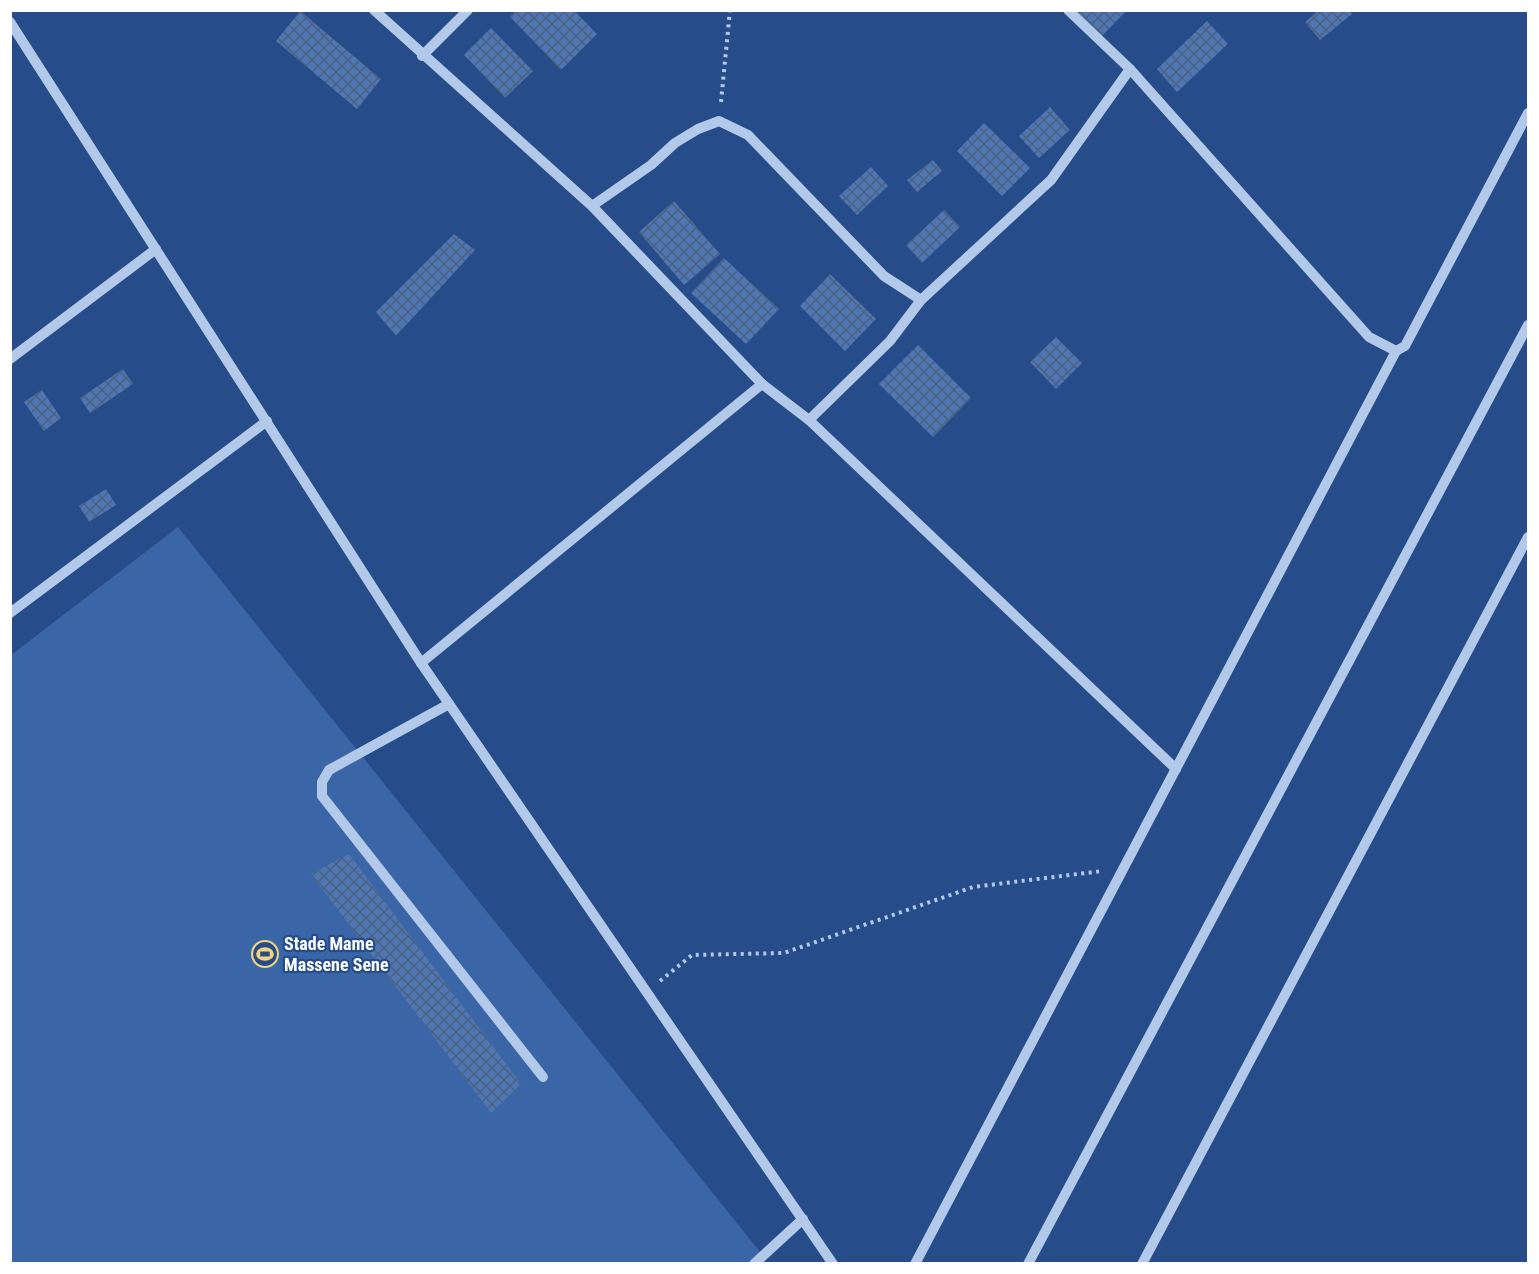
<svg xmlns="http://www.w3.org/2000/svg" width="1539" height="1274" font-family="'Roboto Condensed',sans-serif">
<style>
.green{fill:#3a66a7}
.building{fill:url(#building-cross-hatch)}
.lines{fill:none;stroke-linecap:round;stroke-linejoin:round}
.path{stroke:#b3c9ea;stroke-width:4;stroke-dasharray:3 4.5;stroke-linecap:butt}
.minor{stroke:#b3c9ea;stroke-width:10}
.labels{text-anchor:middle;stroke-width:4.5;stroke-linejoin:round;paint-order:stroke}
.poi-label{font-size:18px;font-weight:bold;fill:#fff;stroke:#264d8a;text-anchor:start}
</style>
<defs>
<pattern id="building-cross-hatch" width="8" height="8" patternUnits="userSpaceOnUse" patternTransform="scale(1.5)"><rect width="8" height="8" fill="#4e76b2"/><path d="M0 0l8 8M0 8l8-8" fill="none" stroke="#4d617f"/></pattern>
</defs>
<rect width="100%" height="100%" fill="#264d8a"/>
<path class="green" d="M178,527L761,1253L746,1264H11V655Z"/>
<g class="building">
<path d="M516,10H574L597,34L561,70L510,17Z"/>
<path d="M1075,10H1127L1101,37Z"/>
<path d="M1319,10H1348L1352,14L1320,40L1305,22Z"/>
<path d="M300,11L381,79L357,109L276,41Z"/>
<path d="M1207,21L1228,44L1177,92L1157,69Z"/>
<path d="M491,28L533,71L505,98L464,55Z"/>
<path d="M1050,107L1070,130L1039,158L1019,136Z"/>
<path d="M984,123L1030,168L1002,196L957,151Z"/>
<path d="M933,160L942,171L917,192L907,180Z"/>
<path d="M871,167L888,186L857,215L839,196Z"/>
<path d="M674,201L720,254L684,285L639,232Z"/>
<path d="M944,210L960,227L922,263L906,245Z"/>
<path d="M454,234L475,250L396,336L376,312Z"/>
<path d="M724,258L779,309L746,344L691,293Z"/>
<path d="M830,274L876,319L845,351L800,306Z"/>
<path d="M1056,337L1082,363L1056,389L1030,362Z"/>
<path d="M918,345L971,398L933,437L879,384Z"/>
<path d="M123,369L133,384L90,413L80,398Z"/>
<path d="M42,390L61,418L44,431L24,402Z"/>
<path d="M106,489L116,505L89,522L79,506Z"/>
<path d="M349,854L521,1084L491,1113L311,874Z"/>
</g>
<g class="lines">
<g class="path">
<path d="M721,102L730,10"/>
<path d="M660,981L692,955L784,953L973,887L1102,871"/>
</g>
<g class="minor">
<path d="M374,10L592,206L762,384L809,420L890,341L921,300"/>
<path d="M1068,10L1130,69L1369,337L1396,351"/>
<path d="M10,22L421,663L833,1264"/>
<path d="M422,56L468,10"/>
<path d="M592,206L651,165L675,143L698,129L719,121L748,135L884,276L921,300L1051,180L1130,69"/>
<path d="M10,359L156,249"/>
<path d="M809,420L1176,769"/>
<path d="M10,613L267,421"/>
<path d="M421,663L762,384"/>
<path d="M449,704L329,770L322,782V796L543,1077"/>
<path d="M754,1264L803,1219"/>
<path d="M915,1264L1396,351L1405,346L1528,113"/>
<path d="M1028,1264L1528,325"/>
<path d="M1142,1264L1528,537"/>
</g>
</g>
<defs>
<symbol id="stadium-ring" viewBox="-11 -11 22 22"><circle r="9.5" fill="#264d8a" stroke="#f3d578" stroke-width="1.5"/><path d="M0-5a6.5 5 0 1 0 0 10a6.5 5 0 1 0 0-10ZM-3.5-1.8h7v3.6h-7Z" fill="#f3d578"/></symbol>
</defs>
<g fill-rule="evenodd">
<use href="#stadium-ring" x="250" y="939" width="30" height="30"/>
</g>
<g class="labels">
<g class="poi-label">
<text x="284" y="950">Stade Mame<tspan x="284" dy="21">Massene Sene</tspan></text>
</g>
</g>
<rect width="1539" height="1274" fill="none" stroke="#ffffff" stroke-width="24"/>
</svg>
